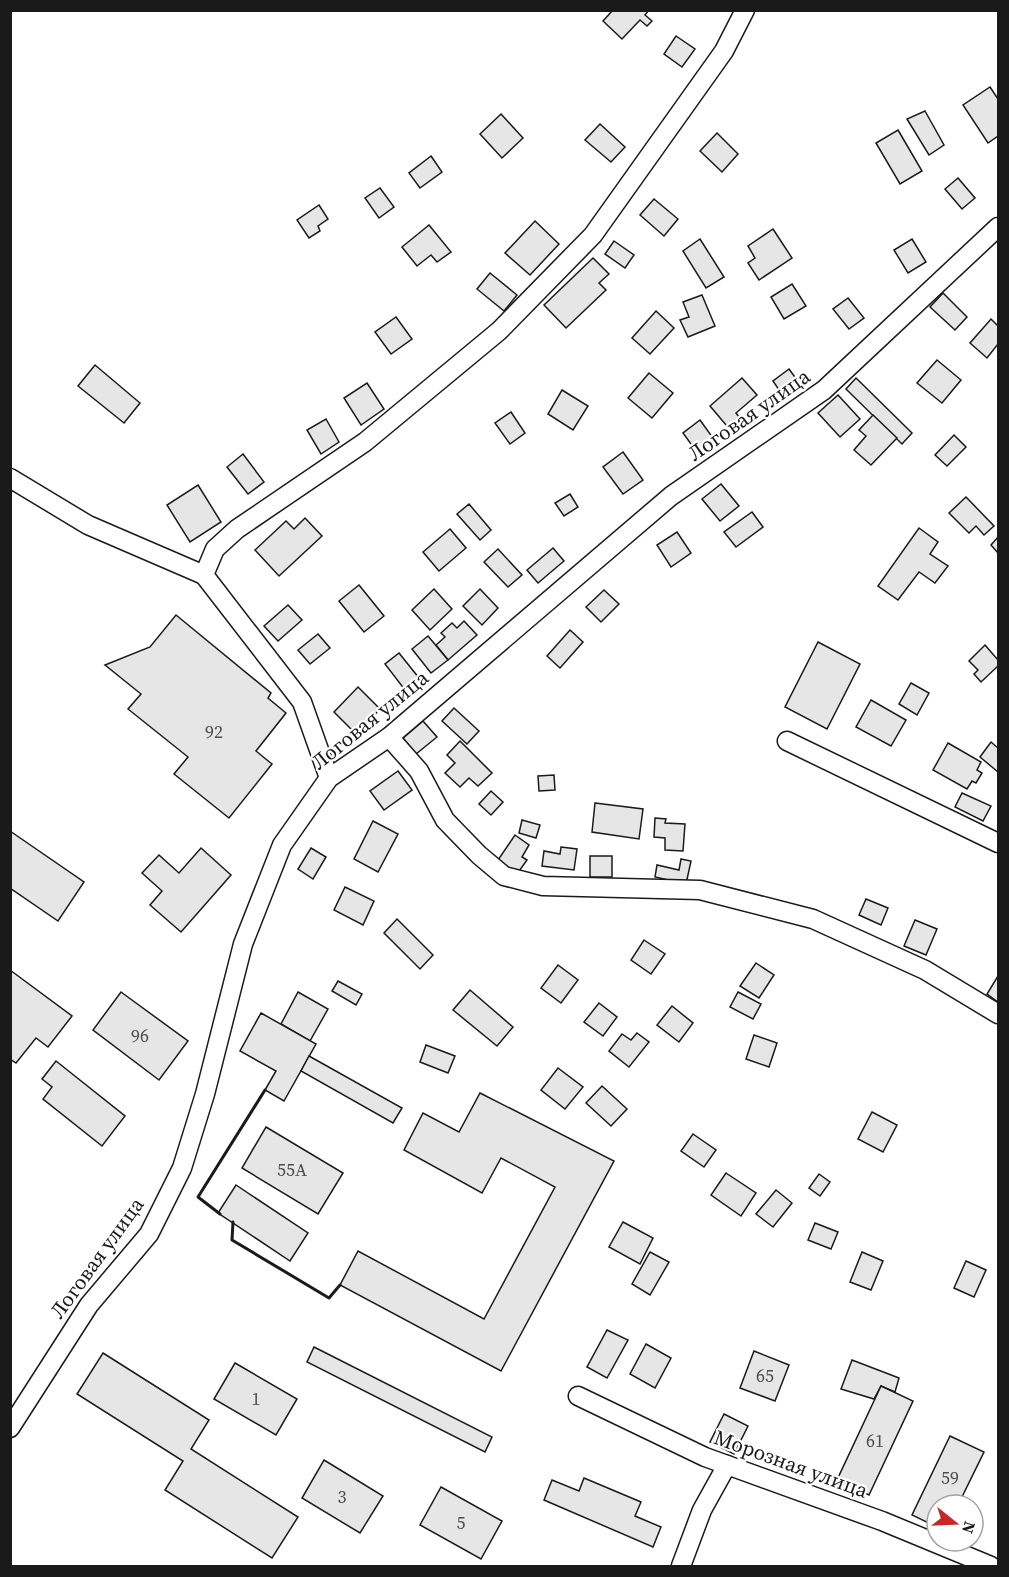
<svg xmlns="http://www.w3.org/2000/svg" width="1009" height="1577" font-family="'Source Serif 4',serif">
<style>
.building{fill:#e6e6e6;stroke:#1a1a1a;stroke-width:1.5}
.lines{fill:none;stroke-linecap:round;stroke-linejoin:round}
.street-casing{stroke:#1a1a1a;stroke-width:21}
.street{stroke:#fff;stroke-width:18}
.wall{stroke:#1a1a1a;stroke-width:3}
.labels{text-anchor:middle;stroke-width:4.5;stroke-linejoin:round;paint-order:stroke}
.number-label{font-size:18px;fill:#4d4d4d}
.street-label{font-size:21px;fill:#1a1a1a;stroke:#fff}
</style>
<rect width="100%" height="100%" fill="#fff"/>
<g class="building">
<path d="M613,10H649L645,15L652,21L647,26L640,20L622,39L603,21Z"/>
<path d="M676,36L695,49L682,67L664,54Z"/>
<path d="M990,87L998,99V136L988,143L963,105Z"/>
<path d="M925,111L944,145L929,155L907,119Z"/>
<path d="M501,114L523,138L502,158L480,134Z"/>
<path d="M600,124L625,147L611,162L585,140Z"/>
<path d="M898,130L922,171L900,184L876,143Z"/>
<path d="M717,133L738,154L722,172L700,151Z"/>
<path d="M431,156L442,172L420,188L409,173Z"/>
<path d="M958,178L975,198L962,209L945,189Z"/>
<path d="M380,188L394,207L379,218L365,198Z"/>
<path d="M654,199L678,219L664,236L640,215Z"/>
<path d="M319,205L328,219L318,226L320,231L309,238L297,220Z"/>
<path d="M535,221L559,244L530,275L505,253Z"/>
<path d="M429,225L451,252L437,262L431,255L417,266L402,247Z"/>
<path d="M773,229L792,258L759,280L748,263L755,258L748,246Z"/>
<path d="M700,239L724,277L706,288L683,251Z"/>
<path d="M912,239L926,262L908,273L894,250Z"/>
<path d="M614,241L634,255L625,268L605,254Z"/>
<path d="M593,258L609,274L599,283L606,290L566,328L544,305Z"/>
<path d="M490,273L517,295L504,311L477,289Z"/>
<path d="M792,284L806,306L784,319L771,297Z"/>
<path d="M943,293L967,317L955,330L930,307Z"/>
<path d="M702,295L715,326L688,337L680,320L689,317L683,302Z"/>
<path d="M848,298L864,318L849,329L833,309Z"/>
<path d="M656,311L674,328L650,354L632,338Z"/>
<path d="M396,317L412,339L391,354L375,332Z"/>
<path d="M991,319L998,326V344L987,358L970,343Z"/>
<path d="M937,360L961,380L942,403L917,383Z"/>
<path d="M95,365L140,403L124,423L78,386Z"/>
<path d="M789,369L800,384L783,396L773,381Z"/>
<path d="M649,373L673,393L652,418L628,398Z"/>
<path d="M742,378L757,395L736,413L743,422L732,432L710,406Z"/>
<path d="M856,378L912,433L902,444L846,389Z"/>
<path d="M367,383L384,409L361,425L344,398Z"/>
<path d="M562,390L588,406L573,430L548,414Z"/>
<path d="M838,395L860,419L840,437L818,413Z"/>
<path d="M511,412L525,433L510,444L495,423Z"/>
<path d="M873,415L897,438L871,465L854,450L866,436L859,430Z"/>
<path d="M326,419L339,442L321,454L307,430Z"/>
<path d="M700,420L713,438L696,451L683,433Z"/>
<path d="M954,435L966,447L947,466L935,455Z"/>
<path d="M623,452L643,480L623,494L603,467Z"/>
<path d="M243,454L264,482L248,494L227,467Z"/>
<path d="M721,484L739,506L720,521L702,499Z"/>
<path d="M198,485L221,522L190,542L167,505Z"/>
<path d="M570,494L578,507L564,516L555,503Z"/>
<path d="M966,497L994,526L984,535L976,526L969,533L949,513Z"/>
<path d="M469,504L491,530L480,540L457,514Z"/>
<path d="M752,512L763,527L736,547L724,532Z"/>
<path d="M305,518L322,536L279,576L255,550L286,521L294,529Z"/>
<path d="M919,528L938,542L930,554L948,566L935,583L919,572L898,600L878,586Z"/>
<path d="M450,529L466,548L439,571L423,552Z"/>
<path d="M677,532L691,553L671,567L657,545Z"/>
<path d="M998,537V553L991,545Z"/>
<path d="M553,548L564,561L538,583L527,570Z"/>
<path d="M498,549L522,575L508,587L484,562Z"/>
<path d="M359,585L384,616L364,632L339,601Z"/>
<path d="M434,589L452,609L430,630L412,610Z"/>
<path d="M480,589L498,608L482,625L463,606Z"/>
<path d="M604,590L619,604L601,622L586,607Z"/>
<path d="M288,605L302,620L278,641L264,626Z"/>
<path d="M176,615L271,693L268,698L286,713L256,751L272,764L229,818L174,774L188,757L128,709L141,694L105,665L150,647Z"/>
<path d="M464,621L477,635L448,660L436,645L445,637L441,633L452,623L457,628Z"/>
<path d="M570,630L583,642L560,668L547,656Z"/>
<path d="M318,634L330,648L310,664L298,650Z"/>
<path d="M428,636L448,660L431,673L412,649Z"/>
<path d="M818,642L860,664L827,729L785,707Z"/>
<path d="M985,645L998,660V666L981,682L974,674L978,670L969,661Z"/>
<path d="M399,653L419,678L405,690L385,664Z"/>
<path d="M911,683L929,693L917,715L899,704Z"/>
<path d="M358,687L380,709L356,734L334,712Z"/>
<path d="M871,700L906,720L891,746L856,727Z"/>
<path d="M454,708L479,731L467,744L442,721Z"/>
<path d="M423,721L437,737L416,754L403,738Z"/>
<path d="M460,741L492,773L478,786L469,778L460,787L445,773L455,763L447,755Z"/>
<path d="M991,742L998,748V772L980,757Z"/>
<path d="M948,743L981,762L977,770L982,773L976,783L972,781L967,789L933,770Z"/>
<path d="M398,771L412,790L384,810L370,791Z"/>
<path d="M554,775L555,790L539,791L538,776Z"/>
<path d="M491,791L503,802L491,815L479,804Z"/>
<path d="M962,793L991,806L983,821L955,807Z"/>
<path d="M595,803L643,809L639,839L592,832Z"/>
<path d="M655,818L666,819L665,823L685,824L683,851L665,850V838L654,837Z"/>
<path d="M522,820L540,825L536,838L519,833Z"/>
<path d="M373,821L398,834L378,872L354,859Z"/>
<path d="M10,831L84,882L58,921L10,888Z"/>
<path d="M515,835L529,845L522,857L527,860L517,874L498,860Z"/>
<path d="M561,847L577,849L574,870L542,866L544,851L560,854Z"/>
<path d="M201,848L231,875L181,932L150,905L162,891L142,873L159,855L179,873Z"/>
<path d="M311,848L326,857L313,879L298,869Z"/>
<rect x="590" y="856" width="22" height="21"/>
<path d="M681,859L691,861L686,884L655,877L657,865L679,870Z"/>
<path d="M345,887L374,901L363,925L334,910Z"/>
<path d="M866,899L888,908L881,925L859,915Z"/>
<path d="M397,919L433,955L420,969L384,933Z"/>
<path d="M915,920L937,929L926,955L904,946Z"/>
<path d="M644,940L665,954L651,974L631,960Z"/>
<path d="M756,963L774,975L759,998L740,986Z"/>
<path d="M558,965L578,980L561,1003L541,988Z"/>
<path d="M10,970L72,1016L48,1047L36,1038L16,1063L10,1059Z"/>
<path d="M998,976V1002L987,994Z"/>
<path d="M338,981L362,994L356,1005L332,991Z"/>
<path d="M470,990L513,1027L497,1046L453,1010Z"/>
<path d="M121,992L188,1041L159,1080L93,1030Z"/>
<path d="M298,992L328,1009L310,1041L281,1024Z"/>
<path d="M738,992L761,1004L753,1019L730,1007Z"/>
<path d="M599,1003L617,1017L603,1036L584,1022Z"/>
<path d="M672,1006L693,1023L679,1042L657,1025Z"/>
<path d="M261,1013L316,1044L284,1101L265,1090L276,1071L240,1051Z"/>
<path d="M637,1033L649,1042L629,1067L609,1051L622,1034L631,1040Z"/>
<path d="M754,1035L777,1043L769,1067L746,1059Z"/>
<path d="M426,1045L455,1056L448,1073L420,1062Z"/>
<path d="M309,1056L402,1108L393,1123L301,1071Z"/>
<path d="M56,1061L125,1116L102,1146L43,1099L52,1087L42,1079Z"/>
<path d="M558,1068L583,1087L565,1109L541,1090Z"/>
<path d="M602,1086L627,1109L611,1126L586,1103Z"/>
<path d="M480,1093L614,1161L501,1371L340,1285L358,1251L484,1319L555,1187L501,1158L482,1193L404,1150L423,1113L459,1132Z"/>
<path d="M872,1112L897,1125L883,1152L858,1139Z"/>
<path d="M266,1127L343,1173L318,1214L242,1168Z"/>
<path d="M693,1134L716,1150L704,1167L681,1151Z"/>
<path d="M726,1173L756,1193L741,1216L711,1195Z"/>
<path d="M819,1174L830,1182L820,1196L809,1188Z"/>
<path d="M236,1185L308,1233L290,1261L218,1213Z"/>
<path d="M776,1190L792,1203L773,1227L756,1214Z"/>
<path d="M623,1222L653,1238L640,1264L609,1247Z"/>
<path d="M815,1223L838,1232L831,1249L808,1240Z"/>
<path d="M650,1252L669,1262L650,1295L632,1284Z"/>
<path d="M862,1252L883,1261L871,1290L850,1282Z"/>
<path d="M966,1261L986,1270L974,1297L954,1288Z"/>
<path d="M607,1330L628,1340L607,1378L587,1367Z"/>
<path d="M646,1344L671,1358L655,1388L630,1374Z"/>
<path d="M314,1347L492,1437L485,1452L307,1362Z"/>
<path d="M754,1351L789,1365L775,1401L740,1388Z"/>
<path d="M103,1353L209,1420L191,1449L298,1517L272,1558L165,1490L183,1461L77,1394Z"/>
<path d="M852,1360L899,1378L895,1392L881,1386L874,1399L841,1389Z"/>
<path d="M235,1363L297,1399L276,1435L214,1399Z"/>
<path d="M881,1386L913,1401L869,1495L837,1480Z"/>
<path d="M724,1414L748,1426L734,1454L710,1442Z"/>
<path d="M950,1436L984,1452L958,1505H937V1527L912,1515Z"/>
<path d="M324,1460L383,1496L360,1533L302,1498Z"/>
<path d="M584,1478L641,1502L635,1516L661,1527L653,1547L544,1500L552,1480L579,1491Z"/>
<path d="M441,1487L502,1521L481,1559L420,1525Z"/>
</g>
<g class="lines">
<defs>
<g id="street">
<path d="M10,478L88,525L204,575"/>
<path d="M389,737L419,771L445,820L479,855L504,876L543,886L700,890L813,919L925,970L998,1014"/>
<path d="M787,741L998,843"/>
<path d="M329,778L302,702L204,575L215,549L237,529L365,442L499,331L593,235L724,51L745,10"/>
<path d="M578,1396L705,1457L882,1521L991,1566"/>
<path d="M10,1428L89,1305L149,1234L182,1168L205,1094L243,944L282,845L329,778L389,737L671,496L824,390L998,227"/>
<path d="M681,1566L702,1510L727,1465"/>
</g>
</defs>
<use href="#street" class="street-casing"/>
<use href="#street" class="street"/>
<g class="wall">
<path d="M220,1214L198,1197L265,1090"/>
<path d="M233,1222L232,1240L329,1298L340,1285"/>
</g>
</g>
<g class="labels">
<g class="number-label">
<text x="214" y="738">92</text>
<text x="140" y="1042">96</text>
<text x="292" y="1176">55А</text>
<text x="765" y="1382">65</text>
<text x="256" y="1405">1</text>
<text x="875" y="1447">61</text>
<text x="950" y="1484">59</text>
<text x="342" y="1503">3</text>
<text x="461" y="1529">5</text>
</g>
<g class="street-label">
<text transform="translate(749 415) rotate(-35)" y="7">Логовая улица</text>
<text transform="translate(370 720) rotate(-39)" y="7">Логовая улица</text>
<text transform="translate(97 1258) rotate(-54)" y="7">Логовая улица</text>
<text transform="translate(791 1464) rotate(20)" y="7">Морозная улица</text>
</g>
</g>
<rect width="1009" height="1577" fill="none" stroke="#1a1a1a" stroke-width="24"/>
<g transform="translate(955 1523) rotate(108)"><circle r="28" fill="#ffffff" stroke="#a3a3a3" stroke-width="1.5"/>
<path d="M0-4.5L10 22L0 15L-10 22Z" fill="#c62828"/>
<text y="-9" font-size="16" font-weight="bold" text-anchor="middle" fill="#1a1a1a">N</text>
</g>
</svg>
